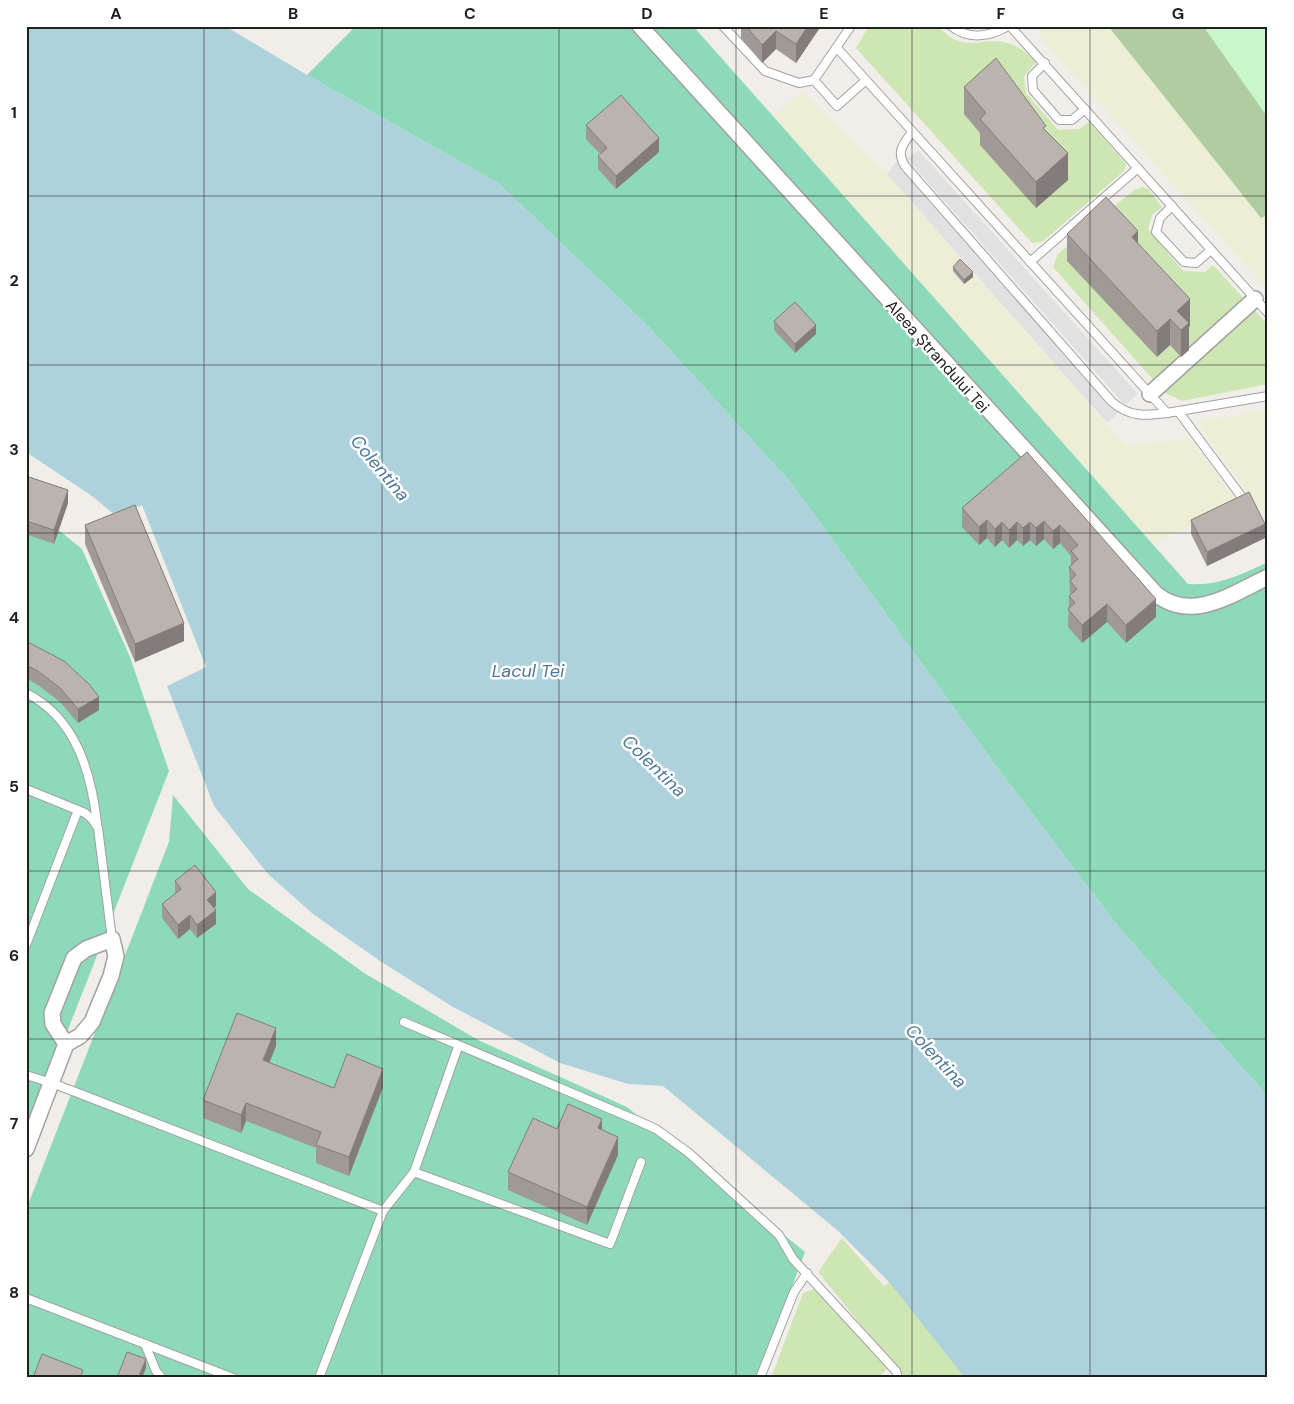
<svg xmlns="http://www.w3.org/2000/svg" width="1294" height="1404" font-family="'DM Sans',sans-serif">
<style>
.farmland{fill:#edeed6}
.grass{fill:#cee6b3}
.forest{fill:#b0cda1}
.park{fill:#caf6cc}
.pitch{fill:#8dd9b9}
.parking{fill:#e1e1e1}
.water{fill:#add2db}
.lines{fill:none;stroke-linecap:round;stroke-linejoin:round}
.lane-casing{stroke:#a2a2a2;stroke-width:10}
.street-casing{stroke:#a2a2a2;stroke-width:18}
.lane{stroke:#fff;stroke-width:8}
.street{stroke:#fff;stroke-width:15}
.wall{fill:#a09a96}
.shaded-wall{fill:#827d7a}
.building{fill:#bab3ae;stroke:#827d7a}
.grid{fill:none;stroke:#212121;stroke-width:1;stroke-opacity:0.55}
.labels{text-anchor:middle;stroke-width:5;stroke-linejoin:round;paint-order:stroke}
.street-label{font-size:16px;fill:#212121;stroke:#fff}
.water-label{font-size:18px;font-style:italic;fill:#4d789c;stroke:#fff}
.neatline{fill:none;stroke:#212121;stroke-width:2}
.grid-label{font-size:16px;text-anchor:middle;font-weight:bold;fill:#212121}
</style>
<rect width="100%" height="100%" fill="#f1eee9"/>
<g class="farmland">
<path d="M1035,26H1108L1261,217L1268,215V290L1044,42Z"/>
<path d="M802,92L887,174L1126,446L1189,439L1238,502L1153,544L773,116Z"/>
<path d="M1268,410V521L1197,422Z"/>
</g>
<g class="grass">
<path d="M869,26H938C965,57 983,34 1010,44C1021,47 1028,54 1036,62L1024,76L1026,93L1058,130L1079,129L1089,122L1126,164L1124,171L1042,242L1032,243L856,48Z"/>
<path d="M1143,187L1148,189L1162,207L1152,215L1148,229L1183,271L1205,272L1213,265L1268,325V384L1182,401L1165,393L1053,267L1058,254L1134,190Z"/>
<path d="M842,1238L884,1286L893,1280L967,1378H904L818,1272Z"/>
<path d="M816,1288L887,1369L876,1378H771L803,1293Z"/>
</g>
<path class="forest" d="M1108,26H1268V215L1261,218Z"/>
<path class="park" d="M1203,26H1268V118L1264,112Z"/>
<g class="pitch">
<path d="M356,26H693L1188,584C1219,586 1240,575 1268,562V1097L1120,929L998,769L792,484L647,325L498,183L307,75Z"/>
<path d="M26,512L46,520L82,549L130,657L169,771L26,1137Z"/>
<path d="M173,795L248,889L364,973L478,1040L627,1107L805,1252L758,1378H26V1210L169,842Z"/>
</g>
<g class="parking">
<path d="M918,150L1138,394L1125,405L907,159Z"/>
<path d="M897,161L1118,413L1107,423L887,174Z"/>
</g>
<path class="water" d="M26,26H225L307,75L498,183L647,325L792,484L998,769L1120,929L1268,1097V1378H965L890,1283L837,1230L663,1086L628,1084L560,1063L453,1007L380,961L313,914L267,873L214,806L167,686L206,667L142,505L116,516L92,496L26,452Z"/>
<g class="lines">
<defs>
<g id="lane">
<path d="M723,26L765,71L799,83L814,80L851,26"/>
<path d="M951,26C968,40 990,37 1008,26"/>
<path d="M1010,26L1268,313"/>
<path d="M837,48L1167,413L1268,396"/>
<path d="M1045,63L1032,76L1033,90L1059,120H1072L1085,109"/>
<path d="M814,80L837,106L865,81"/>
<path d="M912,132C903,144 896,152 905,166L1112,402C1130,417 1144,416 1167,413"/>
<path d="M1172,206L1160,218L1156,232L1184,262L1196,263L1211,250"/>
<path d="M1030,262L1138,168"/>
<path d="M1178,411L1244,500"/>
<path d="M26,693C76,718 91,772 97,823"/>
<path d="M26,789L85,813L92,819L98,828L112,939"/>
<path d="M26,945L78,810"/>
<path d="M404,1022L636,1120L656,1129L689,1153L779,1235L793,1259L896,1371L898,1378"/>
<path d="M26,1075L52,1083L383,1211"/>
<path d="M414,1172L610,1244L641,1162"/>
<path d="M26,1298L233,1378"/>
<path d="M145,1344L156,1371L162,1378"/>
<path d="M319,1378L383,1211L414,1172L458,1047"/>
<path d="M760,1378L794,1292L807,1273"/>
</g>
<g id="street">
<path d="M640,26L1156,594C1192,623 1232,594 1268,577"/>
<path d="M1150,394L1255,299"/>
<path d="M26,1149L66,1044L80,1036L92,1022L111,976L116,956L112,939L86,949L74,958L52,1013L53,1024L66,1044"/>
</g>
</defs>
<use href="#lane" class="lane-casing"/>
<use href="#street" class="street-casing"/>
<use href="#lane" class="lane"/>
<use href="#street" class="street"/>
</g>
<g class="wall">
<path d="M738,26H821L796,63L776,49L762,63L741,38V29Z"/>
<path d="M964,87L1046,131L1068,180L1036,208L980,145V133L964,114Z"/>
<path d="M586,125L659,152L616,189L598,169V156L600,154L586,139Z"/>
<path d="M1067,234L1138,243L1190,326L1189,327V350L1181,357L1170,345L1157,357L1067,261Z"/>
<path d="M953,267L973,277L964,284L953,271Z"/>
<path d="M774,321L816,334L795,353L774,330Z"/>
<path d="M1027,452L1156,617L1126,643L1107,622L1082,643L1068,627L1069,596L1070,595L1069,567L1071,565V556L1060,543L1053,549L1044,539L1036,546L1030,540L1023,546L1017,540L1009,548L1002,540L995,547L987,538L979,545L962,527V508Z"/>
<path d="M26,476L68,503L54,544L26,534Z"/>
<path d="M1191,520L1265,538L1207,566L1191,534Z"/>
<path d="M85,525L184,641L135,662L85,544Z"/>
<path d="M26,641L99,710L78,723L60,702L38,685L26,678Z"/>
<path d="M175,881L216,906L214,908L216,924L197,938L190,929L178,939L162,918V904L175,894Z"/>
<path d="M276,1046L269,1063L334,1088L383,1087L349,1176L316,1163V1148L246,1121L241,1133L203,1118V1100Z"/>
<path d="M557,1129L602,1130L618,1155L587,1225L508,1190V1172Z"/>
</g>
<g class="shaded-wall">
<path d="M808,26H821L796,63V44Z"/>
<path d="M776,31V49L762,63V45Z"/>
<path d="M659,138V152L616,189V176Z"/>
<path d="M1068,153V180L1036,208V182Z"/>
<path d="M1138,231V258L1132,237Z"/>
<path d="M973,272V277L964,284V280Z"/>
<path d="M1190,299V326L1189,327V350L1181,357V330L1177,311Z"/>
<path d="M1170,319V345L1157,357V331Z"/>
<path d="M816,325V334L795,353V344Z"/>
<path d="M68,490V503L54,544V530Z"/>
<path d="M987,520V538L979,545V527Z"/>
<path d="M1044,521V539L1036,546V528Z"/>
<path d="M1002,522V540L995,547V529Z"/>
<path d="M1017,522V540L1009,548V530Z"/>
<path d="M1030,522V540L1023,546V528Z"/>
<path d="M1265,524V538L1207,566V552Z"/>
<path d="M1060,525V543L1053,549V531Z"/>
<path d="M1156,599V617L1126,643V625Z"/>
<path d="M1107,604V622L1082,643V625Z"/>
<path d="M184,623V641L135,662V644Z"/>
<path d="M99,697V710L78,723V709Z"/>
<path d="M216,892V906L207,913V900Z"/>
<path d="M216,910V924L197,938V925Z"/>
<path d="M190,915V929L178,939V925Z"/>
<path d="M276,1028V1046L263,1078V1060Z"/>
<path d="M383,1069V1087L349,1176V1157Z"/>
<path d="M246,1103V1121L241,1133V1115Z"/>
<path d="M602,1119V1137L598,1128Z"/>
<path d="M618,1137V1155L587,1225V1207Z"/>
<path d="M146,1359V1368L142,1378H138Z"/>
</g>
<g class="building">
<path d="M746,26H808L796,44L776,31L762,45Z"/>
<path d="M996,58L1046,126L1043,128L1068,153L1036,182L980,119L986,113L964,87Z"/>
<path d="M621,95L659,138L616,176L598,156L607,148L586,125Z"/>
<path d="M1106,197L1138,231L1132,237L1190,299L1177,311L1189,323L1181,330L1170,319L1157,331L1067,234Z"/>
<path d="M960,259L973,272L964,280L953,267Z"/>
<path d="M795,302L816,325L795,344L774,321Z"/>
<path d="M1027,452L1156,599L1126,625L1107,604L1082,625L1068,609L1075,603L1069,596L1077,589L1070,581L1076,575L1069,567L1078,559L1071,551L1078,545L1060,525L1053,531L1044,521L1036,528L1030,522L1023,528L1017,522L1009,530L1002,522L995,529L987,520L979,527L962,508Z"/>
<path d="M26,476L68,490L54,530L26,521Z"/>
<path d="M1249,492L1265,524L1207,552L1191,520Z"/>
<path d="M135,505L184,623L135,644L85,525Z"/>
<path d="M26,641L64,661L89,684L99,697L78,709L60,688L38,671L26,665Z"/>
<path d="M195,865L216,892L207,900L216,910L197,925L190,915L178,925L162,904L181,889L175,881Z"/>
<path d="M237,1013L276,1028L263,1060L334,1088L347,1054L383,1069L349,1157L316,1145L321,1132L246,1103L241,1115L203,1100Z"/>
<path d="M568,1104L602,1119L598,1128L618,1137L587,1207L508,1172L533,1118L557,1129Z"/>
<path d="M127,1352L146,1359L138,1378H117Z"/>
<path d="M42,1354L83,1370L80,1378H33Z"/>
</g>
<path class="grid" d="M204,26V1378M382,26V1378M559,26V1378M736,26V1378M912,26V1378M1090,26V1378M26,196H1268M26,365H1268M26,533H1268M26,702H1268M26,871H1268M26,1039H1268M26,1208H1268"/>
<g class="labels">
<g class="street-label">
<text transform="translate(938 356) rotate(48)" y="6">Aleea Ștrandului Tei</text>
</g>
<g class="water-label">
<text transform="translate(380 468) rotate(50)" y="6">Colentina</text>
<text x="528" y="677">Lacul Tei</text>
<text transform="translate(654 766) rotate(44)" y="6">Colentina</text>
<text transform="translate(936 1056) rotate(47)" y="6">Colentina</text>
</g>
</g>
<rect width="1294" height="1404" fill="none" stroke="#ffffff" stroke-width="55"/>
<rect x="28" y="28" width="1238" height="1348" class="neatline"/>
<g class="grid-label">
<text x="116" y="19">A</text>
<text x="293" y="19">B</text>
<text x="470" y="19">C</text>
<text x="647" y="19">D</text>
<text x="824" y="19">E</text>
<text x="1001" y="19">F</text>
<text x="1178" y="19">G</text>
<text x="14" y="118">1</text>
<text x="14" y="286">2</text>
<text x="14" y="455">3</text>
<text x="14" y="623">4</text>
<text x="14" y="792">5</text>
<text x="14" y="961">6</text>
<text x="14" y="1129">7</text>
<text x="14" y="1298">8</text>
</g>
</svg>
